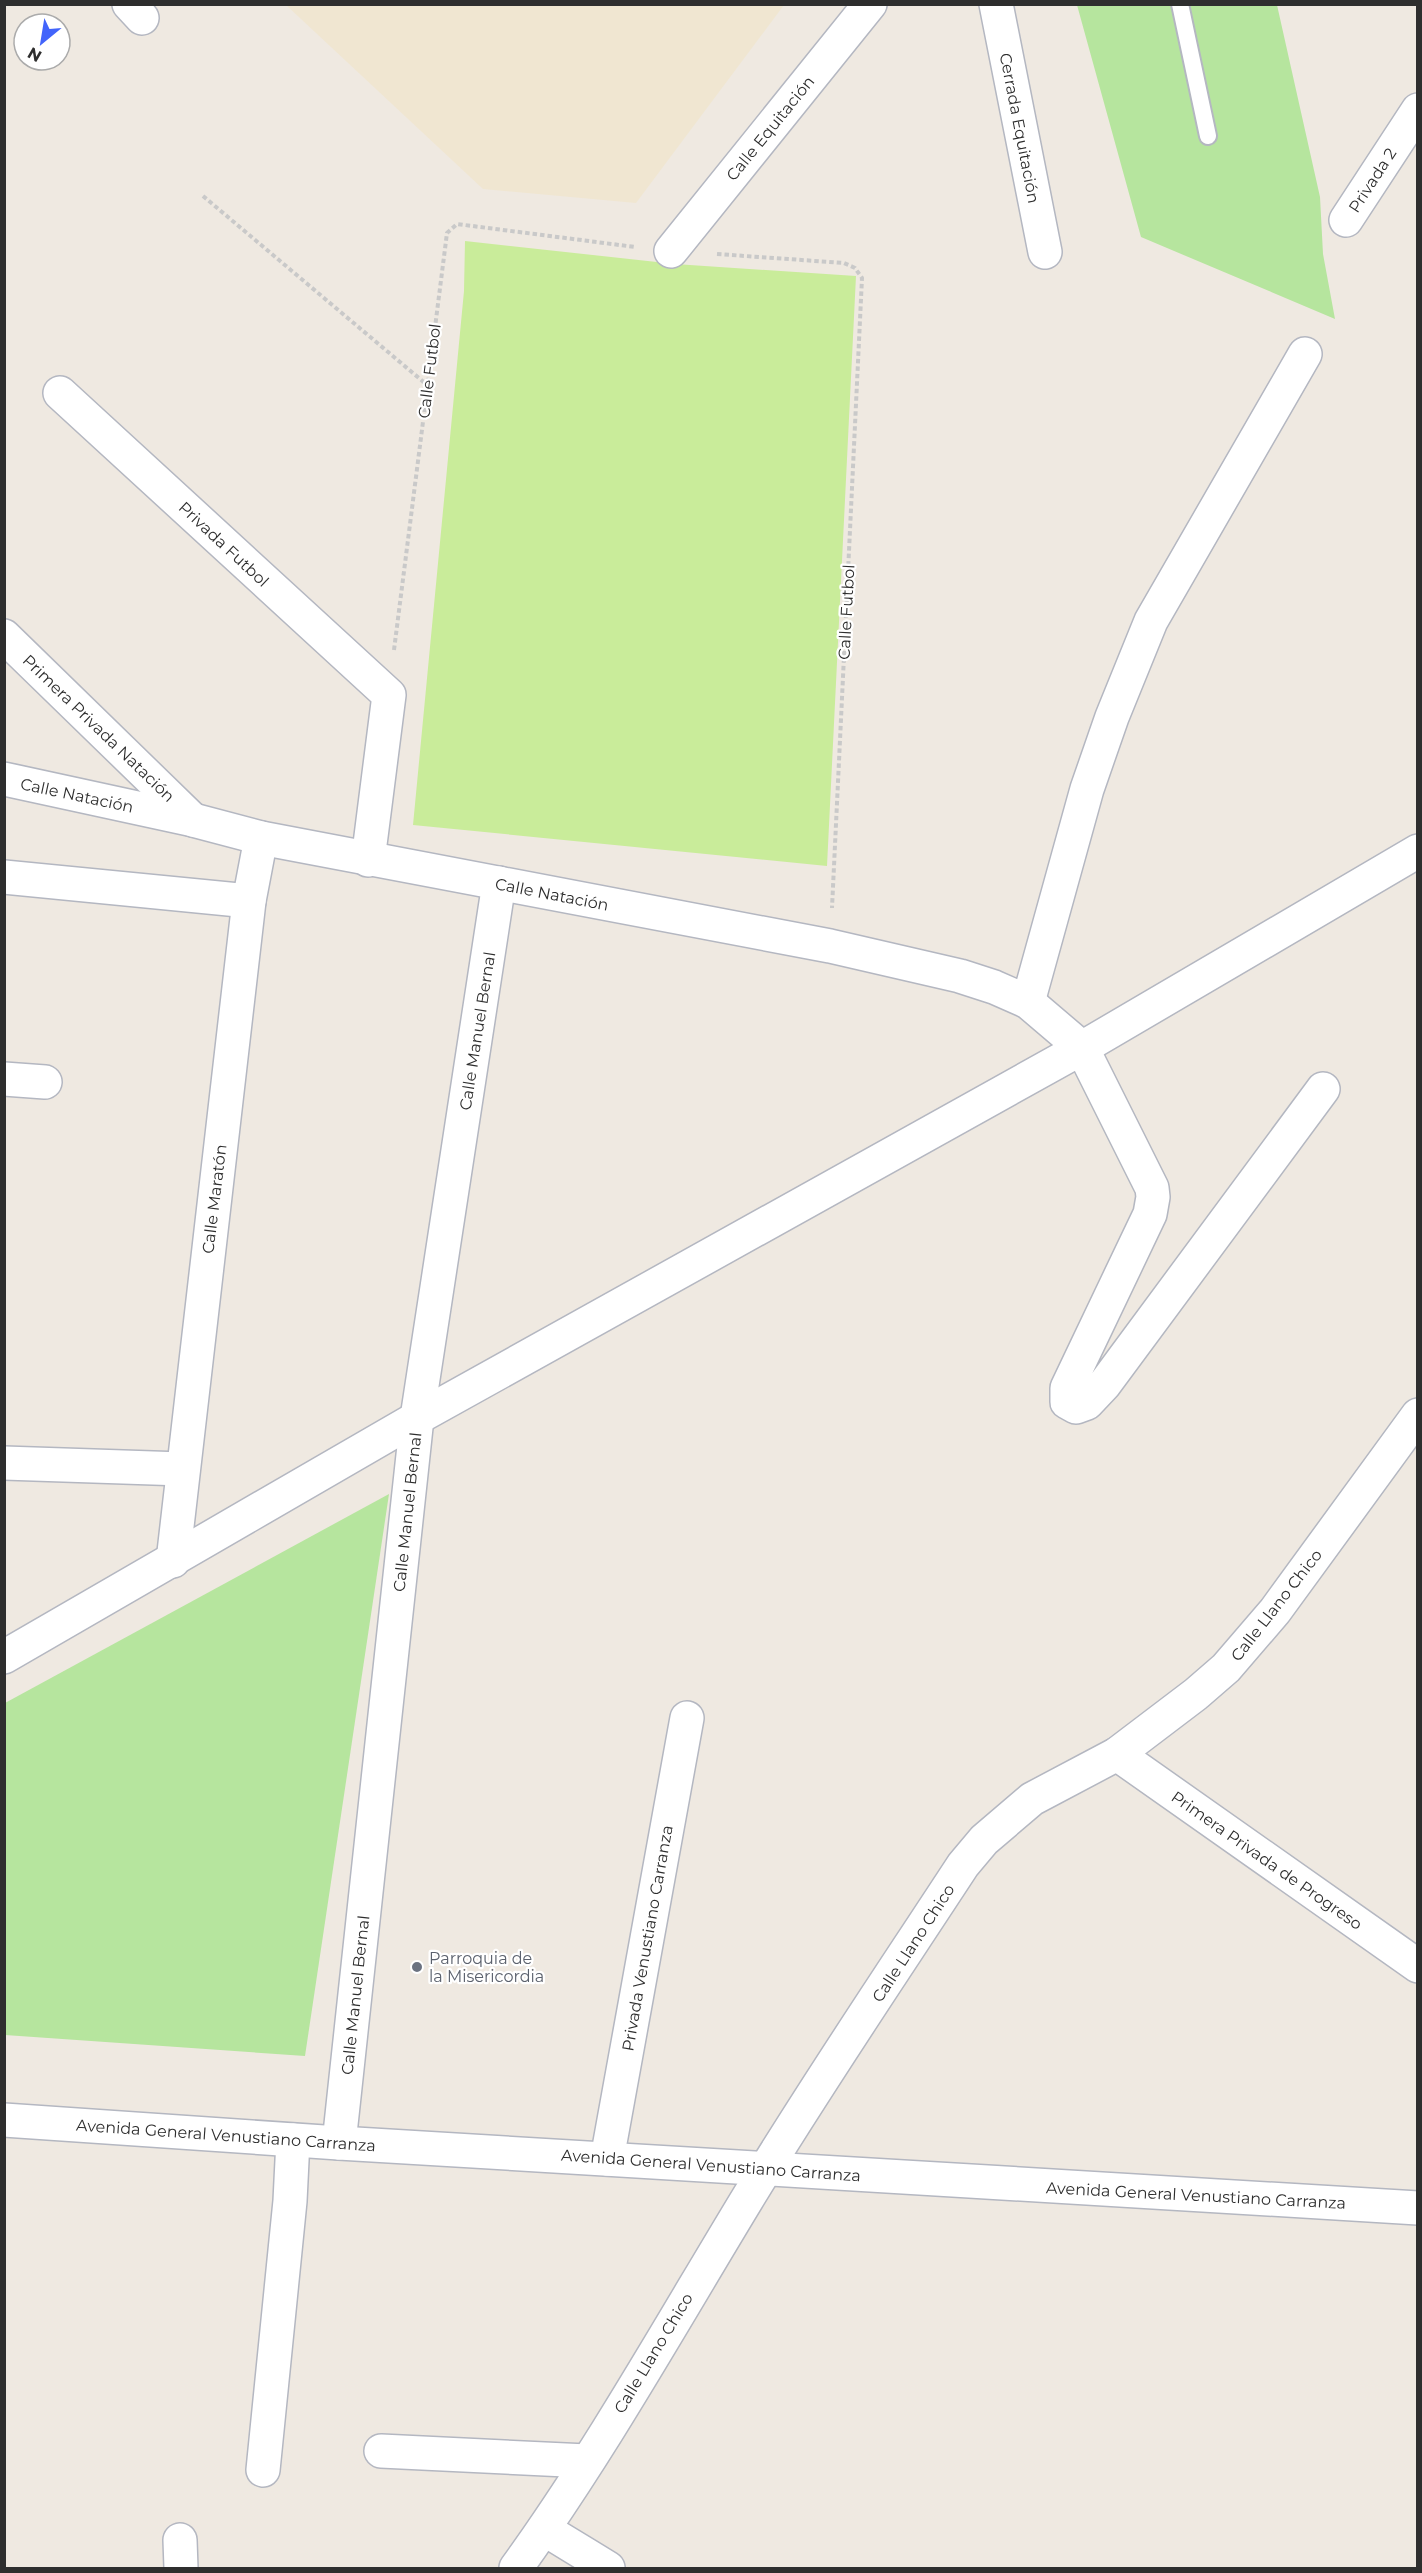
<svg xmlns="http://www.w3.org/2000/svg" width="1422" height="2573" font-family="Montserrat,sans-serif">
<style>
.education{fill:#f0e6d1}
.green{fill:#b6e59e}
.pitch{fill:#c9ec9a}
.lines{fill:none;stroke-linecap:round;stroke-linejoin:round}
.lane-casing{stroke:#b4b7c1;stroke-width:20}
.street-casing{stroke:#b4b7c1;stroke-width:36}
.secondary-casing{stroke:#b4b7c1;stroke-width:36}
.path{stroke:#c9c9c9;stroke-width:4;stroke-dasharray:4.5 3;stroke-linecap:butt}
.lane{stroke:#fff;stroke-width:16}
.street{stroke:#fff;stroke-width:33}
.secondary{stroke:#fff;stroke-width:33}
.worship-dot{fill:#6b7280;stroke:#fff;stroke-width:2}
.labels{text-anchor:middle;stroke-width:4.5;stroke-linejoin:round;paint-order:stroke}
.street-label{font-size:16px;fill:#2e2e2e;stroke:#fff}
.worship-label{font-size:16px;fill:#5b616d;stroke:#fff;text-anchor:start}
</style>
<rect width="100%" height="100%" fill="#efe9e1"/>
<path class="education" d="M286,5H784L636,203L483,189Z"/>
<g class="green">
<path d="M1077,5H1277L1320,197L1323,254L1335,319L1141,237Z"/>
<path d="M389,1494L305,2056L5,2035V1703Z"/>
</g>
<path class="pitch" d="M465,241L675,264L856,276L827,866L413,825L464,291Z"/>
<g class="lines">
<defs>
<path id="lane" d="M1180,4L1208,136"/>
<g id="street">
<path d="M129,4L142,18"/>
<path d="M996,4L1045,252"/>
<path d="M1346,220L1418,110"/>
<path d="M671,251L870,4"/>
<path d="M60,393L389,695L368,860"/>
<path d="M4,636L193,820"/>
<path d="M4,779L193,820L261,838L830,946L960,976L994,987L1028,1002L1082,1048L1152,1188L1153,1197L1150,1214L1067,1388V1402L1076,1407L1087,1403L1104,1385L1323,1089"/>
<path d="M4,877L249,901"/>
<path d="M1028,1002L1087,789L1112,717L1151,621L1305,354"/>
<path d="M4,1079L45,1082"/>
<path d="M4,1463L183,1469"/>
<path d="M173,1561L249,901L261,838"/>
<path d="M1117,1754L1418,1966"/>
<path d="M339,2143L417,1418L499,883"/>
<path d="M607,2159L687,1718"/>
<path d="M381,2451L587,2461"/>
<path d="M263,2470L290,2201L293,2140"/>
<path d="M544,2529L608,2568"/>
<path d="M180,2540L181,2568"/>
<path d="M516,2568C601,2450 673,2321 749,2196C817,2084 891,1975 963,1865L984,1840L1032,1799L1117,1754L1196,1694L1226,1668L1275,1611L1418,1415"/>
</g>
<g id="secondary">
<path d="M4,1657L417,1418L1082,1048L1418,851"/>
<path d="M4,2120L339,2143L1418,2208"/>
</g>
</defs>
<use href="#lane" class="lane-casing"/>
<use href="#street" class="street-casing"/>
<use href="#secondary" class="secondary-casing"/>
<g class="path">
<path d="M203,196L426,384"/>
<path d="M717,254L844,263L855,268L862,278L832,908"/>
<path d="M394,650L447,233L457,224L635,247"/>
</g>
<use href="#lane" class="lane"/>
<use href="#street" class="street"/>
<use href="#secondary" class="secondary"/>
</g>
<circle class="worship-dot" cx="417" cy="1967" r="6"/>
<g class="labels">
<g class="street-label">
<text transform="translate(770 128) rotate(-51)" y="6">Calle Equitación</text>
<text transform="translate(1020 128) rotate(79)" y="6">Cerrada Equitación</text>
<text transform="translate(1372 180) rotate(-57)" y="6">Privada 2</text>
<text transform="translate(429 371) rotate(-83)" y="6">Calle Futbol</text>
<text transform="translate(224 544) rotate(43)" y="6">Privada Futbol</text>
<text transform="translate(846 612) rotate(-87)" y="6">Calle Futbol</text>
<text transform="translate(99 728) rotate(44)" y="6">Primera Privada Natación</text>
<text transform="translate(77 795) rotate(12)" y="6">Calle Natación</text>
<text transform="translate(552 894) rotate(11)" y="6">Calle Natación</text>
<text transform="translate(477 1031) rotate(-81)" y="6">Calle Manuel Bernal</text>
<text transform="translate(214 1199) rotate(-83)" y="6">Calle Maratón</text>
<text transform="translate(407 1512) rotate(-84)" y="6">Calle Manuel Bernal</text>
<text transform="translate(1276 1605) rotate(-52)" y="6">Calle Llano Chico</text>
<text transform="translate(1267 1860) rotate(35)" y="6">Primera Privada de Progreso</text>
<text transform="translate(647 1938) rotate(-80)" y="6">Privada Venustiano Carranza</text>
<text transform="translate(913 1943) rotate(-57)" y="6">Calle Llano Chico</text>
<text transform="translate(355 1995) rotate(-84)" y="6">Calle Manuel Bernal</text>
<text transform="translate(226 2135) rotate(4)" y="6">Avenida General Venustiano Carranza</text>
<text transform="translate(711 2165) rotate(4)" y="6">Avenida General Venustiano Carranza</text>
<text transform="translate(1196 2195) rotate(3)" y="6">Avenida General Venustiano Carranza</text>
<text transform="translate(653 2353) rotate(-59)" y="6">Calle Llano Chico</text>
</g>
<g class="worship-label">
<text x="429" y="1964">Parroquia de<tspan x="429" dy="18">la Misericordia</tspan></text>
</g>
</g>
<rect width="1422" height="2573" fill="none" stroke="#2e2e2e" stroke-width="12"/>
<g transform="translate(42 42) rotate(210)"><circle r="28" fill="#ffffff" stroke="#ababab" stroke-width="1.5"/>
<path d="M0-4.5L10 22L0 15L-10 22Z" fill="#4264fb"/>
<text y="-9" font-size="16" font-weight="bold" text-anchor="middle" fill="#2e2e2e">N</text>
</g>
</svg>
